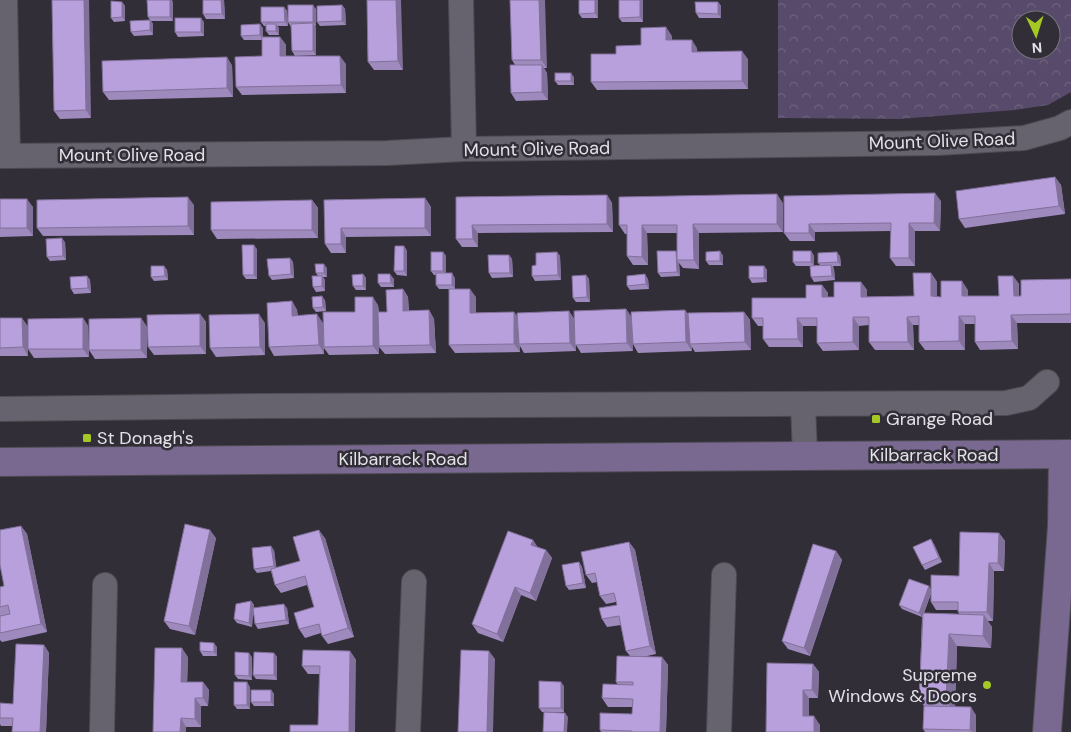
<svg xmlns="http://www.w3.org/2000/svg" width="1071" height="732" font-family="'DM Sans',sans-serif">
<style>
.park{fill:url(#park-crowns);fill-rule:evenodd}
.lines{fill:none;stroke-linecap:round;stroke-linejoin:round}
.minor-casing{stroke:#4e4b53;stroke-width:26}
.secondary-casing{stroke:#4e4b53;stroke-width:30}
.minor{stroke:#67636e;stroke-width:24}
.secondary{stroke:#796890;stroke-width:28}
.wall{fill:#9e8abd;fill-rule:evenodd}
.shaded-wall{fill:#81709a}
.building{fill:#b8a0dc;stroke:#81709a}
.poi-dot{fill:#a4c824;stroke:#312e37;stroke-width:2}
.labels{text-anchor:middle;stroke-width:5;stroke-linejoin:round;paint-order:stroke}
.street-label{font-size:18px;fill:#e4e1e8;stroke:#312e37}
.poi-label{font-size:18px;fill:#e4e1e8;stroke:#312e37;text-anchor:start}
</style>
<defs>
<pattern id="park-crowns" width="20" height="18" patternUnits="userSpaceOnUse" patternTransform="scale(1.25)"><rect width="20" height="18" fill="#574a6a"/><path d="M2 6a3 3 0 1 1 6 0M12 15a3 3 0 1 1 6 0" fill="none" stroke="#6f647f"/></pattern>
</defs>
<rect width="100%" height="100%" fill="#312e37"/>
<path class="park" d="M778,0H1071V92L1048,105L1015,110L899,119L778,118ZM1021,20H1051V50H1021Z"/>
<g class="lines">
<defs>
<g id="minor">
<path d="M5,0L8,156"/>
<path d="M461,0L464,149"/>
<path d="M0,156L387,153L464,149L938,143L1024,138L1060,128L1071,122"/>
<path d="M803,404L805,456"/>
<path d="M0,409L259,406L1006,403L1029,398L1047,382"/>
<path d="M102,732L105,585"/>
<path d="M408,732L414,582"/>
<path d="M719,732L724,575"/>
</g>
<g id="secondary">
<path d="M0,462L1071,454"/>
<path d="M1047,732L1062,526L1063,454"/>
</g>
</defs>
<use href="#minor" class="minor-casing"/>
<use href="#secondary" class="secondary-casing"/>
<use href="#minor" class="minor"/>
<use href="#secondary" class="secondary"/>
</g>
<g class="wall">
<path d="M52,0L91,118L60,119L54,111Z"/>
<path d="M203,0H224L225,19H206L203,14Z"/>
<path d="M367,0L403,70H374L368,62Z"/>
<path d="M510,0L547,68H544L547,73L548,100L516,101L511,93L515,65L512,60Z"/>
<path d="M598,0V18H582L579,14Z"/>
<path d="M619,0H643V22H622L619,18Z"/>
<path d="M122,2L125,6V21L114,22L111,18Z"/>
<path d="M173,2V21H151L153,24V35L134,36L131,32L150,20L148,17Z"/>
<path d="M718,2L721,6V18H699L696,13Z"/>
<path d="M342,5L345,9L346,25L320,26L317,22Z"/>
<path d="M284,7L287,11L288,26H277L279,28V35H269L266,31V26H264L261,22Z"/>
<path d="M316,9V26H315L316,28V55L295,56L292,51L291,27L288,22Z"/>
<path d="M204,22V36L178,37L175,32Z"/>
<path d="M263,28V37H280L286,45V56L346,64V93L242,95L236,87L262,56V40H244L241,36Z"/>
<path d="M672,36V40L697,48V52L748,59V89L597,90L591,82L616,54Z"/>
<path d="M232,65L233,97L109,100L103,92Z"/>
<path d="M574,77V85H558L555,81Z"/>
<path d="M1055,177L1061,185L1065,214L965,228L959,219Z"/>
<path d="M607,195L612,203L613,232L478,233V247H462L456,239V197Z"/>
<path d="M784,196L941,201L940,231H915V266H896L890,258L891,231L815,232V241H790L784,233Z"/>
<path d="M425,198L431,207V236L346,237V253H331L325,244L324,200Z"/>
<path d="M0,199L33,207V236L0,237Z"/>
<path d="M312,200L318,208V238L217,239L211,230Z"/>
<path d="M783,203V232L699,233V269L683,268L679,263L680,276L661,277L658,273L676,251L677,253V233H647L648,265H633L627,256V234H625L619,225Z"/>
<path d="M194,205V235L43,236L37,228Z"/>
<path d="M65,242L66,260L50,261L47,257Z"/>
<path d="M404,246L407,251V276L397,275L394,271Z"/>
<path d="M257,249V279H246L243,275Z"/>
<path d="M720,251L723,256V265H709L706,261Z"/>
<path d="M811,251L814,256V266L820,265L818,263L840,256L841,266H833L834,269L835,280L814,282L811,277L810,266H796L793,262Z"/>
<path d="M443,252L446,256V273L455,278V289L476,297V313L514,312L518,318L569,311L574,319L626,309L632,318L685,310L689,315L744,312L750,320L751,350L695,352L692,347V351L638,353L633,344L632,336L633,351L581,353L576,345V351L524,353L520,346V352L455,353L449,345V289H439L436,285V275H434L431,271Z"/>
<path d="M557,252L560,256L561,280L535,281L532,276L536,265Z"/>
<path d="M509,255L512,259L513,277L492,278L489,273Z"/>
<path d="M290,258L293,262L294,278L272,280L269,276Z"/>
<path d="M164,266L167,270L168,280L154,281L151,277Z"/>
<path d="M764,266L767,270V282L752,283L749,278Z"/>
<path d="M327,268V277H323L325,280V291L316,292L313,287L318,276L316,273Z"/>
<path d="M931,273L937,282V297H941L968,290V296H999L1013,276L1019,284V296L1071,279V323H1017L1018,349L980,350L975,342V324H965V350H925L919,342V325H913L914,350H875L869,342V325L859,326V350L823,351L817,343V326H803V347H769L763,339V326H758L752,318L806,298L822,285L828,293V297H834L861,282L867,290V297L914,296Z"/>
<path d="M363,274L366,278V290H356L353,286Z"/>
<path d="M586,275L589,279L590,302H576L573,298Z"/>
<path d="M87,276L90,280L91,293L74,294L71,289Z"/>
<path d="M394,279V287H381L378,283Z"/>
<path d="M648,279L649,289L630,290L627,286Z"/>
<path d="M403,289L408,297L409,311L429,310L434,319L436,353L385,354L379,347V354L329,355L324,348V354L274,356L269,347L292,301L297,310L298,316L323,323L355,312L378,305L379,312H387Z"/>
<path d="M325,300L326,311L316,312L313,308Z"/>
<path d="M200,314L206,322V354L154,355L148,347Z"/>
<path d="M0,318L28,326V356H0Z"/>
<path d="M83,318L88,326L89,357L34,358L28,349Z"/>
<path d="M141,318L147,327V358L95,359L89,350Z"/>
<path d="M265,323V355L216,357L210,348Z"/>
<path d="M21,526L27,534L47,632L2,642L0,640V587L4,586Z"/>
<path d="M999,533L1005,541L1004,571H994L993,621H987L992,627L991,648L957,646L955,707L976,715V732H925L923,729L924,706L919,700L922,617L902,609L899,605L959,576ZM931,594V602L936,610H958L959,614L924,613Z"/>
<path d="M216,538L195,635L170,629L164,621Z"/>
<path d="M325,538L354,637L328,644L322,636L321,633L305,638L299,629L314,607L307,585L281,593L275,585L271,571L257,573L254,569L274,550L276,568L300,561Z"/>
<path d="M533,540L537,547L546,550L552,558L536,601L521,595L503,642L478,633L472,624Z"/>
<path d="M629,542L635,550L656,654L643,657H662L668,665L666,732H601L600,730L632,714V707H608L602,698L618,685L616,682L630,656L626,651L621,625L607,627L602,619L617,605L616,602L606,604L600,596L597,582L592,583L586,575Z"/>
<path d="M934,544L942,562L925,570L922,565Z"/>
<path d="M836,551L842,560L810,656L788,649L782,641Z"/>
<path d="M579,562L582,567L586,588L569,590L566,586Z"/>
<path d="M251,601L254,605L253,608H287L289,624L258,629L255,624L253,609L252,627L237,623L234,619Z"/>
<path d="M44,645L49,653L46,732H12L13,726H1L0,724V703L13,704Z"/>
<path d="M217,647V656H203L200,651Z"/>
<path d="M350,651L356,660L318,725L319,674H308L302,666Z"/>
<path d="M274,653L277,657V680L256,679L253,675Z"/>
<path d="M188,657L187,682H203L209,690L208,706H201V727H186V732H153Z"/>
<path d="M252,657V680L238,679L235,675Z"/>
<path d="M813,664L819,672L818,698H809V716L820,725V732H766Z"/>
<path d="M564,686V712H542L539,708Z"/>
<path d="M250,687V709H237L234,705Z"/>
<path d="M271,690L274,694V706H254L251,702Z"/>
</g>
<g class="shaded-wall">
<path d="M84,0H89L91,118L86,110Z"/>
<path d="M170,0H172L173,2V21L170,17Z"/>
<path d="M221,0H224L225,19L222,14Z"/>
<path d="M396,0H401L403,70L398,61Z"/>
<path d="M539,0H545L547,68L541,60Z"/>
<path d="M595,0H598V18L595,13Z"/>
<path d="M640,0H643V22L640,17Z"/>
<path d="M122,2L125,6V21L122,17Z"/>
<path d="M718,2L721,6V18L718,14Z"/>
<path d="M313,5L316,9V26L313,22Z"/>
<path d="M342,5L345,9L346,25L342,21Z"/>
<path d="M284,7L287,11L288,26L285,22Z"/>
<path d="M201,18L204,22V36L201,32Z"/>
<path d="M150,20L153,24V35L150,30Z"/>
<path d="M313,23L316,28V55L313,51Z"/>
<path d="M260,24L263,28V40L260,35Z"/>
<path d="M276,24L279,28V35L276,31Z"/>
<path d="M666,27L672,36V49L666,40Z"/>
<path d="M280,37L286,45V65L280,56Z"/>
<path d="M692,40L697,48L698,60L692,52Z"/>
<path d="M742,51L748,59V89L742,81Z"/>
<path d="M340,56L346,64V93L341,85Z"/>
<path d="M227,57L232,65L233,97L227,88Z"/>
<path d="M542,65L547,73L548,100L542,92Z"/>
<path d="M571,73L574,77V85L571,81Z"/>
<path d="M1055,177L1061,185L1065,214L1059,206Z"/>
<path d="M935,193L941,201L940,231L934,223Z"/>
<path d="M777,194L783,203V232L777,224Z"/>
<path d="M607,195L612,203L613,232L607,224Z"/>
<path d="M188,197L194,205V235L188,226Z"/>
<path d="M425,198L431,207V236L425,228Z"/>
<path d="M27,199L33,207V236L27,228Z"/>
<path d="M312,200L318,208V238L312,230Z"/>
<path d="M909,223L915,231V266L909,258Z"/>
<path d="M693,224L699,233V269L694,260Z"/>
<path d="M809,224L815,232V241L809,233Z"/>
<path d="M472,225L478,233V247L473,239Z"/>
<path d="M642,225L647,233L648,265L642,257Z"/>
<path d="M341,228L346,237V253L341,244Z"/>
<path d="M62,238L65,242L66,260L63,256Z"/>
<path d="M254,245L257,249V279L254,275Z"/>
<path d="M404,246L407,251V276L404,271Z"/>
<path d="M676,251L679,255L677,260L679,263L680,276L677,272Z"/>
<path d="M720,251L723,256V265L720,261Z"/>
<path d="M811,251L814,256V266L811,262Z"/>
<path d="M443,252L446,256V275L443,271Z"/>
<path d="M557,252L560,256L561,280L558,275Z"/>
<path d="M837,252L840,256L841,266L838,262Z"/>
<path d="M509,255L512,259L513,277L510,273Z"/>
<path d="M290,258L293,262L294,278L291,274Z"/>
<path d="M324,264L327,268V277L324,273Z"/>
<path d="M831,265L834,269L835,280L832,276Z"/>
<path d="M164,266L167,270L168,280L165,276Z"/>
<path d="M764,266L767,270V282L764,278Z"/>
<path d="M452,273L455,278V289L452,285Z"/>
<path d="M931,273L937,282V305L931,296Z"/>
<path d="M363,274L366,278V290L363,286Z"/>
<path d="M390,274L394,279V287L391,283Z"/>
<path d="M645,274L648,279L649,289L646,284Z"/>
<path d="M586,275L589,279L590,302L587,297Z"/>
<path d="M87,276L90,280L91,293L88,288Z"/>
<path d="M322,276L325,280V291L322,286Z"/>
<path d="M1013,276L1019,284V305L1014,296Z"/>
<path d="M962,281L968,290V305L962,296Z"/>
<path d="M861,282L867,290V305L861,297Z"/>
<path d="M822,285L828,293V306L822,297Z"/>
<path d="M403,289L408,297L409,320L403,311Z"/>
<path d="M470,289L476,297V321L470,313Z"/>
<path d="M322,296L325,300L326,311L323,307Z"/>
<path d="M373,297L378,305L379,354L373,346Z"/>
<path d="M292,301L297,310L298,324L292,316Z"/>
<path d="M626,309L632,318L633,351L627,343Z"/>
<path d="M429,310L434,319L436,353L430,345Z"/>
<path d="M685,310L691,318L690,344L692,347V351L686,342Z"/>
<path d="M569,311L575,320L576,351L570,343Z"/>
<path d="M514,312L519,320V344L520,346V352L514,344Z"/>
<path d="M744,312L750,320L751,350L745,342Z"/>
<path d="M200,314L206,322V354L200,346Z"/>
<path d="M259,314L265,323V355L260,347Z"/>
<path d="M317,314L323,323L324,354L319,345Z"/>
<path d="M1011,315L1017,323L1018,349L1012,341Z"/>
<path d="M959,316L965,324V350L959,341Z"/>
<path d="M853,317L859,326V350L853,342Z"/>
<path d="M907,317L913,325L914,350L908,342Z"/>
<path d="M22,318L28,326V356L23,347Z"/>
<path d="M83,318L88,326L89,357L83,349Z"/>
<path d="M141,318L147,327V358L141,350Z"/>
<path d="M797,318L803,326V347L798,339Z"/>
<path d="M21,526L27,534L47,632L41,624Z"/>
<path d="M210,530L216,538L195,635L189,626Z"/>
<path d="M319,530L325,538L354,637L348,628Z"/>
<path d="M999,533L1005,541L1004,571L998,563Z"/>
<path d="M931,539L934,544L942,562L939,558Z"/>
<path d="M533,540L539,549L531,545Z"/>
<path d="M629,542L635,550L656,654L650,646Z"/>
<path d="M271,546L274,550L277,571L274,566Z"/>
<path d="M546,550L552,558L536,601L530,593Z"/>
<path d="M836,551L842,560L810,656L804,648Z"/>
<path d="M579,562L582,567L586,588L583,583Z"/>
<path d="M989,563L994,571L993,621L987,612Z"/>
<path d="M929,586L932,591L922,617L919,613Z"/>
<path d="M515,587L521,595L503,642L497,634Z"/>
<path d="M251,601L254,605L252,627L249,623Z"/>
<path d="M284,604L287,608L289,624L286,620Z"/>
<path d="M984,615L992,627L991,648L983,636Z"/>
<path d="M949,634L957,646L955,713L946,701Z"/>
<path d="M214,643L217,647V656L214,652Z"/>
<path d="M44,645L49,653L46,732H40Z"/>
<path d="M182,648L188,657L187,690L181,682Z"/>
<path d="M350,651L356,660L355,732H349Z"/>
<path d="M489,651L495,659L493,732H487Z"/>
<path d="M249,653L252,657V680L249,676Z"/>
<path d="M274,653L277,657V680L274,675Z"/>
<path d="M662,657L668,665L666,732H660Z"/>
<path d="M813,664L819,672L818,698L812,690Z"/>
<path d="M203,682L209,690L208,706L203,698Z"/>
<path d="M247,682L250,687V709L247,705Z"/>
<path d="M561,682L564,686V712L561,708Z"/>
<path d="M271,690L274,694V706L271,702Z"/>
<path d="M803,690L809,698V724L803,716Z"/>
<path d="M195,698L201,706V727L195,719Z"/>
<path d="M971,707L976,715V732H972L970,730Z"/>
<path d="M565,713L568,717L567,732H564Z"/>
<path d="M814,716L820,725V732H814Z"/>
<path d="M181,718L186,727V732H180Z"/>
</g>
<g class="building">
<path d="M52,0H84L86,110L54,111Z"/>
<path d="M147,0H170V17H148Z"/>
<path d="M203,0H221L222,14H203Z"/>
<path d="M367,0H396L398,61L368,62Z"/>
<path d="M510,0H539L541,60H512Z"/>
<path d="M579,0H595V13L579,14Z"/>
<path d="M619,0H640V17L619,18Z"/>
<path d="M111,1L122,2V17L111,18Z"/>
<path d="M695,2H718V14L696,13Z"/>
<rect x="288" y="5" width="25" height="17"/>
<path d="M342,5V21L317,22V6Z"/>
<path d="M261,7H284L285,22H261Z"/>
<rect x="175" y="18" width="26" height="14"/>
<path d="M150,20V30L131,32L130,21Z"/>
<path d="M313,23V51H292L291,24Z"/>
<path d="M260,24V35L241,36V25Z"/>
<rect x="266" y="24" width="10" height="7"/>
<path d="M666,27V40H692V52L742,51V81L591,82V54H616V46L641,45V28Z"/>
<path d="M262,37H280V56H340L341,85L236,87L235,57L262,56Z"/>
<path d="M227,57V88L103,92L102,61Z"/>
<path d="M510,65H542V92L511,93Z"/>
<rect x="555" y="73" width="16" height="8"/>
<path d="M1055,177L1059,206L959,219L956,191Z"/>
<path d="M935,193L934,223H909V258H890L891,223L809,224V233H784V196Z"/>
<path d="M777,194V224H693L694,260H677V225H642V257L627,256V225H619V197Z"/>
<path d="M607,195V224L472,225L473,239H456V197Z"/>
<path d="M188,197V226L37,228V200Z"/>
<path d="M425,198V228H341V244H325L324,200Z"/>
<rect x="0" y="199" width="27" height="29"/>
<path d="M312,200V230H211V202Z"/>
<path d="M62,238L63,256L47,257L46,239Z"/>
<path d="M242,245H254V275H243Z"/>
<path d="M395,246H404V271H394Z"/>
<path d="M657,251H676L677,272L658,273Z"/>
<path d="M720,251V261H706V252Z"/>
<rect x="793" y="251" width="18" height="11"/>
<rect x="431" y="252" width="12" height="19"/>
<path d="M557,252L558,275L532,276V266L536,265V253Z"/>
<path d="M837,252L838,262L818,263V253Z"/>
<path d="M488,255H509L510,273H489Z"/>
<path d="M290,258L291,274L269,276L267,259Z"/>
<path d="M315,264H324V273H316Z"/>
<path d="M831,265L832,276L811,277L810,266Z"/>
<path d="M151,266H164L165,276L151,277Z"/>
<rect x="749" y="266" width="15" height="12"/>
<rect x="436" y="273" width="16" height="12"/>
<path d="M913,273H931V296L941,297V281H962V296H999L998,276H1013L1014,296H1021V280L1071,279V314L1011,315L1012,341L975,342V316H959V341L919,342V316L907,317L908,342H869V317H853V342L817,343V318H797L798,339H763V318H752V298H806V285H822V297H834V282H861V297L914,296Z"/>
<path d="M363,274V286H353L352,275Z"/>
<path d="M378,274H390L391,283H378Z"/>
<path d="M645,274L646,284L627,286V276Z"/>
<path d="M586,275L587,297L573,298L572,276Z"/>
<path d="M87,276L88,288L71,289L70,277Z"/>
<path d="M312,276H322V286L313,287Z"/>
<path d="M403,289V311L429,310L430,345L379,346L378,312H387L386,290Z"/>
<path d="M449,289H470V313L514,312V344L449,345Z"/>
<path d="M322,296L323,307L313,308L312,297Z"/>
<path d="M355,297H373V346L324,347L323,312H355Z"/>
<path d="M292,301V316L317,314L319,345L269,347L267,303Z"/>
<path d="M626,309L627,343L575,345L574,311Z"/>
<path d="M685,310L686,342L633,344L631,312Z"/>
<path d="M569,311L570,343L519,344L517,313Z"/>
<path d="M744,312L745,342L690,344L688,313Z"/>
<path d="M200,314V346L148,347L147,315Z"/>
<path d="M259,314L260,347L210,348L209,315Z"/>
<path d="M0,318H22L23,347L0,348Z"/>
<path d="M83,318V349H28V319Z"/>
<path d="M141,318V350H89V319Z"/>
<path d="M185,524L210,530L189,626L164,621Z"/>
<path d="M21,526L41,624L0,633V616L10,614L8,605L0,607V587L4,586L0,565V530Z"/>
<path d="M319,530L348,628L322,636L319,624L299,629L294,613L314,607L305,576L275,585L271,569L300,561L293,537Z"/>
<path d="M508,531L533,540L531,545L546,550L530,593L515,587L497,634L472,624Z"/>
<path d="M960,532L999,533L998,563H989L987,612H958V602H931V575L959,576Z"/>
<path d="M931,539L939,558L922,565L913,547Z"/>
<path d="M629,542L650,646L626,651L619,616L602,619L599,608L617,605L614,593L600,596L595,573L586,575L581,552Z"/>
<path d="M813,544L836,551L804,648L782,641Z"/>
<path d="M271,546L274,566L254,569L252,548Z"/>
<path d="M579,562L583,583L566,586L562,565Z"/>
<path d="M909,579L929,586L919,613L899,605Z"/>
<path d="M251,601L249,623L234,619L236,604Z"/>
<path d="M284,604L286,620L255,624L253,608Z"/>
<path d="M923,613L984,615L983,636L949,634L946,701L919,700Z"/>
<path d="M200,642L214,643V652L200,651Z"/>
<path d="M16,644L44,645L40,732H12L13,718H0V703L13,704Z"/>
<path d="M155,648H182L181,682H203V698H195V719L181,718L180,732H153Z"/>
<path d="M303,650L350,651L349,732H290V725H318L320,666H302Z"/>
<path d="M461,650L489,651L487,732H458Z"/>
<path d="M235,652L249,653V676L235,675Z"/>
<path d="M254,652L274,653V675H253Z"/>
<path d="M617,656L662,657L660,732H632V731L600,730V713L632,714L633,699L602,698L603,684L633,685V682H616Z"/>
<path d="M767,663L813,664L812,690H803V716H814V732H766Z"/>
<path d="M539,681L561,682V708H539Z"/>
<rect x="234" y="682" width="13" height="23"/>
<rect x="251" y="690" width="20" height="12"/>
<path d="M924,706L971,707L970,730L923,729Z"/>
<path d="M544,712L565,713L564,732H543Z"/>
</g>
<g class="poi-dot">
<rect x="871" y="414" width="10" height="10" rx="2.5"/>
<rect x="82" y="433" width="10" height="10" rx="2.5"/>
<circle cx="987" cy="685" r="5"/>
</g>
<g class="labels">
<g class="street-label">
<text transform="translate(942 141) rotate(-2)" y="6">Mount Olive Road</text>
<text transform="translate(537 149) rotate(-1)" y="6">Mount Olive Road</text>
<text x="132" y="161">Mount Olive Road</text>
<text x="934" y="461">Kilbarrack Road</text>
<text x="403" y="465">Kilbarrack Road</text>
</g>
<g class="poi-label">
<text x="886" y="425">Grange Road</text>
<text x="97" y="444">St Donagh's</text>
<text x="977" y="681" text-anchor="end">Supreme<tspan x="977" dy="21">Windows &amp; Doors</tspan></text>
</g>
</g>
<g transform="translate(1036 35) rotate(176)"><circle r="24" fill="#312e37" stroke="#79767e"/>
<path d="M0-4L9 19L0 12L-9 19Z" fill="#a4c824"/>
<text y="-8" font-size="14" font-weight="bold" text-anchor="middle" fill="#e4e1e8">N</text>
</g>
</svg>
